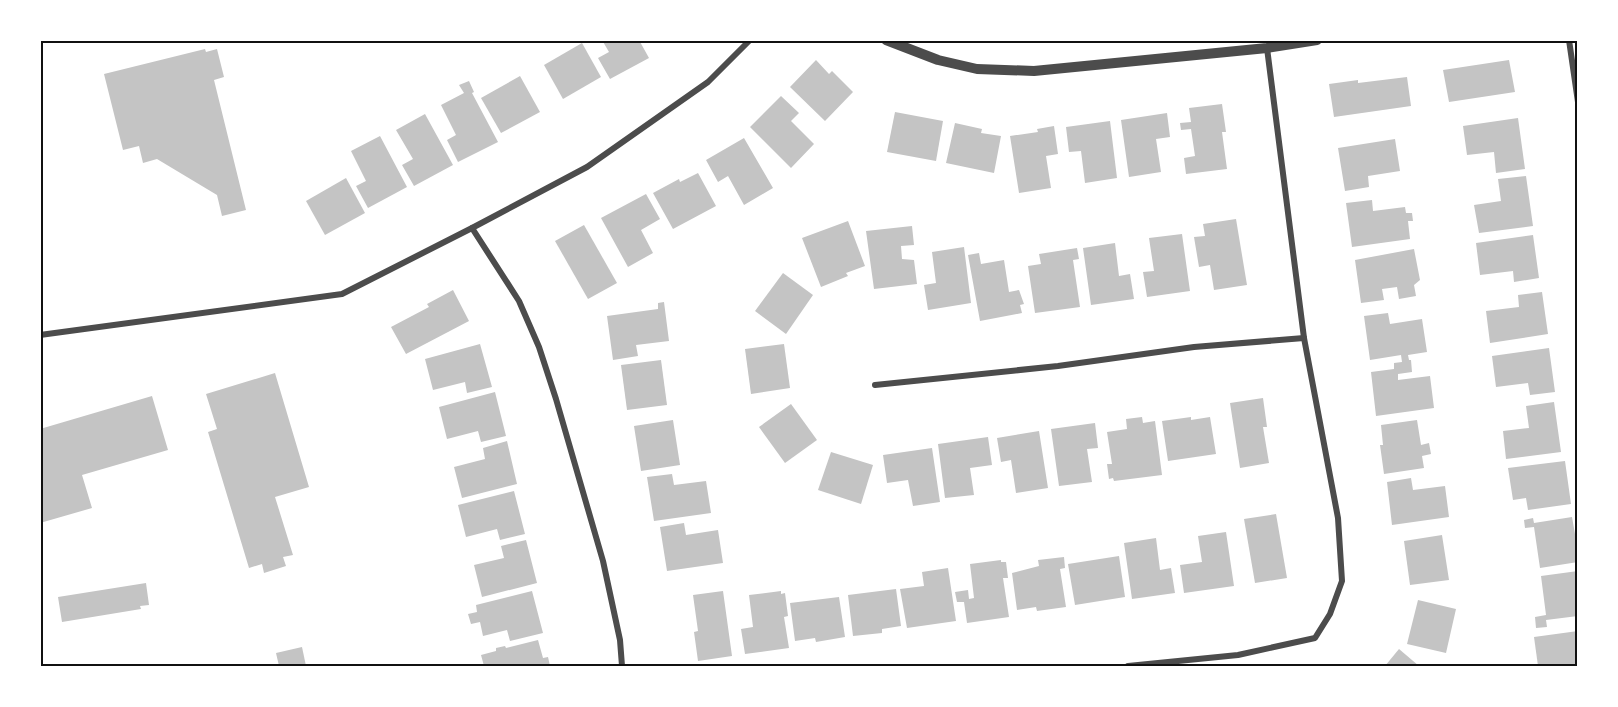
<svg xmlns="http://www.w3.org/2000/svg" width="1618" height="707" font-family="'Work Sans',sans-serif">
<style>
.building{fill:#c4c4c4}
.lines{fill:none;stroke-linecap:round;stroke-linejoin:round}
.minor{stroke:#4c4c4c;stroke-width:6}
.tertiary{stroke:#4c4c4c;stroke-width:10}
.neatline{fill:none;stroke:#111;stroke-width:2}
</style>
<rect width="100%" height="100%" fill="#fff"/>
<g class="building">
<path d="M602,40H639L649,58L610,79L598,58L609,52Z"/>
<path d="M582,43L601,77L563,99L544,65Z"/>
<path d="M205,49L206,52L217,49L224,77L214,80L246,210L222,216L217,195L157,159L143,163L139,146L123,150L104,74Z"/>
<path d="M816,60L829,74L832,71L853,92L825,121L790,87Z"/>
<path d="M1509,60L1515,92L1449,102L1443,70Z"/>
<path d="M520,76L540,112L501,133L481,98Z"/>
<path d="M1407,77L1411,106L1334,117L1329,84L1358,80V83Z"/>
<path d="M469,81L474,92L472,93L498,142L458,162L447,140L456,135L441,105L464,93L459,85Z"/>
<path d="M781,96L799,113L791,121L814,144L791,168L750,127Z"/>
<path d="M1222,104L1226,132H1222L1227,169L1186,174L1184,158L1195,156L1191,129L1181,130L1180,123L1191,122L1189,108Z"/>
<path d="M895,112L943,121L936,161L887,152Z"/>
<path d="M1167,113L1170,137L1156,139L1161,172L1129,177L1121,120Z"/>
<path d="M425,114L453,165L414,186L402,165L413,159L396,130Z"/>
<path d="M1518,118L1525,169L1496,173L1494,152L1467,155L1463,126Z"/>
<path d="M1110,121L1117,178L1085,183L1081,151L1069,152L1066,127Z"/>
<path d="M955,123L982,129L981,133L1001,136L994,173L946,163Z"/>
<path d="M1054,126L1058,154L1046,156L1051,188L1019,193L1010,136L1038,132L1037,129Z"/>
<path d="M380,136L407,187L368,208L356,186L366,181L351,151Z"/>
<path d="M744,138L773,188L744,205L728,176L718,182L706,160Z"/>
<path d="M1395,139L1400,171L1368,176L1369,187L1345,191L1338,148Z"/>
<path d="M698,173L716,206L673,229L653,193L679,179L680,182Z"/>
<path d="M1526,176L1533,226L1479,233L1474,205L1501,201L1498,179Z"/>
<path d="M346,178L365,213L325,235L306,201Z"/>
<path d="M646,194L660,219L641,230L653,253L628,267L601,218Z"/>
<path d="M1372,200L1373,211L1405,207L1406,213H1412L1413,221H1408L1410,239L1352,247L1346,203Z"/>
<path d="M1236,219L1247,285L1214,290L1210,265L1199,267L1194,237L1205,236L1203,224Z"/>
<path d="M848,221L865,266L846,273L848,276L821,287L802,238Z"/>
<path d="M584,225L617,283L588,299L555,241Z"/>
<path d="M912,226L914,245L901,246L902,259L914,260L917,284L874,289L866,231Z"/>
<path d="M1182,234L1190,291L1147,297L1143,272L1154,271L1149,238Z"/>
<path d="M1533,235L1539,278L1514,282L1513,271L1480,275L1476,243Z"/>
<path d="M1115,243L1119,276L1130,274L1134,299L1091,305L1083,248Z"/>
<path d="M964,247L971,303L928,310L924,285L936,283L932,252Z"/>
<path d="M1077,248L1079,259L1073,260L1080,307L1035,313L1028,266L1041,264L1039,254Z"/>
<path d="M1414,249L1420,280L1414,285L1416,296L1399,299L1397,287L1382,289L1384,300L1361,303L1355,260Z"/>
<path d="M979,253L981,264L1004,260L1009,292L1019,290L1024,304L1020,305L1022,313L980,321L968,255Z"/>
<path d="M783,273L813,295L786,334L755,311Z"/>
<path d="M453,290L469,321L406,354L391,327L429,307L427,304Z"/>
<path d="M1542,292L1548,334L1490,343L1486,311L1519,307L1518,295Z"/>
<path d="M664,302L669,341L636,345L638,356L613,360L607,316L658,309V303Z"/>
<path d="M1388,313L1390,324L1422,319L1427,352L1408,355L1409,360H1411L1412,372L1398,374V380L1430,376L1434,408L1376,416L1371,372L1394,369V363L1402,362L1401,355L1370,360L1364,316Z"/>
<path d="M480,344L492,387L467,393L465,382L433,390L425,359Z"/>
<path d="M784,344L790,388L751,394L745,349Z"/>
<path d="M1549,348L1555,392L1530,395L1528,383L1496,387L1492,356Z"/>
<path d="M661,360L667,405L627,410L621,365Z"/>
<path d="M275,373L309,487L275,497L293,555L283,557L286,566L264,573L262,564L249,568L208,432L217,429L206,394Z"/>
<path d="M495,392L506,436L481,442L478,431L447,439L439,407Z"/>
<path d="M152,396L168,450L82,475L92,508L40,523V429Z"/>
<path d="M1263,398L1267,427H1263L1269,463L1240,468L1230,403Z"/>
<path d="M1554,402L1561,452L1506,459L1503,431L1529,428L1526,406Z"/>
<path d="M791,404L817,440L785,463L759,427Z"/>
<path d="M1142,417L1143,423L1155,421L1162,475L1114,481L1113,478L1109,479L1107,464H1112L1107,432L1127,429L1126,419Z"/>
<path d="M1191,417V420L1210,417L1216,454L1168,461L1162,421Z"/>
<path d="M673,420L680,465L641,471L634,426Z"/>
<path d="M1417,420L1421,445L1429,443L1431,454L1422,456L1424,468L1384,474L1380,445H1383L1381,425Z"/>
<path d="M1095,423L1098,448L1087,449L1092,482L1059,486L1051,429Z"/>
<path d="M1039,431L1048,488L1016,493L1011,460L1001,462L997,438Z"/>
<path d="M988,437L992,465L970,468L974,495L945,498L938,444Z"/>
<path d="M507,441L517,484L462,498L454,467L485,459L483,448Z"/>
<path d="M932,448L940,502L913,506L908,480L887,483L883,455Z"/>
<path d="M831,452L873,465L861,504L818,490Z"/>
<path d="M1565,461L1571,504L1528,510L1526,498L1513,500L1508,468Z"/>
<path d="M672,474L674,485L706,481L711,513L654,521L647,477Z"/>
<path d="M1411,478L1413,490L1445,486L1449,517L1392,525L1387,482Z"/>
<path d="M514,491L525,534L500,540L497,529L466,537L458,505Z"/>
<path d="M1276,514L1287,578L1255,583L1244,519Z"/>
<path d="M1572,517L1578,551V562L1540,568L1534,527L1525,528L1524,520L1533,518L1534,523Z"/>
<path d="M684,523L686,535L718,530L723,563L667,571L660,527Z"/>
<path d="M1226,532L1234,586L1184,593L1180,565L1202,562L1198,536Z"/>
<path d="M1442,535L1449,580L1410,585L1404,541Z"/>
<path d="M1156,538L1160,570L1171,568L1175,593L1132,599L1124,543Z"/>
<path d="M526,540L537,583L482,597L474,565L504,558L501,546Z"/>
<path d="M1119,556L1125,597L1075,605L1068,564Z"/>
<path d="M1064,557L1065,568L1060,569L1066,607L1037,611L1036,607L1017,610L1012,573L1039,566L1038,560Z"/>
<path d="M1001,560V562H1006L1008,578H1003L1009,617L967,623L964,602H957L955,592L968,590L969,599L974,598L970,564Z"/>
<path d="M948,568L956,621L907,628L900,589L924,586L922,572Z"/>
<path d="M1578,571V616L1546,620L1547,627L1536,628L1535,617L1546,615L1541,576Z"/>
<path d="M146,583L149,605L140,606L141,609L62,622L58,597Z"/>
<path d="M896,589L901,626L882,629V633L853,636L848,595Z"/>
<path d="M532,591L543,633L510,641L507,630L483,636L480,622L471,624L468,614L477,612L476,605Z"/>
<path d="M723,591L732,656L698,661L694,632L698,631L693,595Z"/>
<path d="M781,591V594L785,593L788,616L784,617L789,648L745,654L741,629L753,627L749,595Z"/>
<path d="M839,597L845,637L816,642L815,638L795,641L790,603Z"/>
<path d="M1418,600L1456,609L1446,653L1407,644Z"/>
<path d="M1578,631V666H1538L1534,637Z"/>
<path d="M538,640L543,658L548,657L550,666H484L481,655L496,651V648L505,646L506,648Z"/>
<path d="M302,647L306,666H279L276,653Z"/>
<path d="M1399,649L1419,666H1385Z"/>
</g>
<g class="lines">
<g class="minor">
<path d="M1569,40L1578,102"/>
<path d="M472,228L519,301L539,347L556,399L603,561L620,640L622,666"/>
<path d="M40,335L342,294L472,228L587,167L708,82L750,40"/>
<path d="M875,385L1058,366L1194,347L1304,338"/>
<path d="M1128,666L1238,655L1315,638L1330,614L1342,581L1338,518L1304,338L1267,48"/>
</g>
<path class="tertiary" d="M886,40L938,60L977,69L1034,71L1267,48L1317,40"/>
</g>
<rect width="1618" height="707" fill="none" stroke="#ffffff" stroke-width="84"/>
<rect x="42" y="42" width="1534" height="623" class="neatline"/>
</svg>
